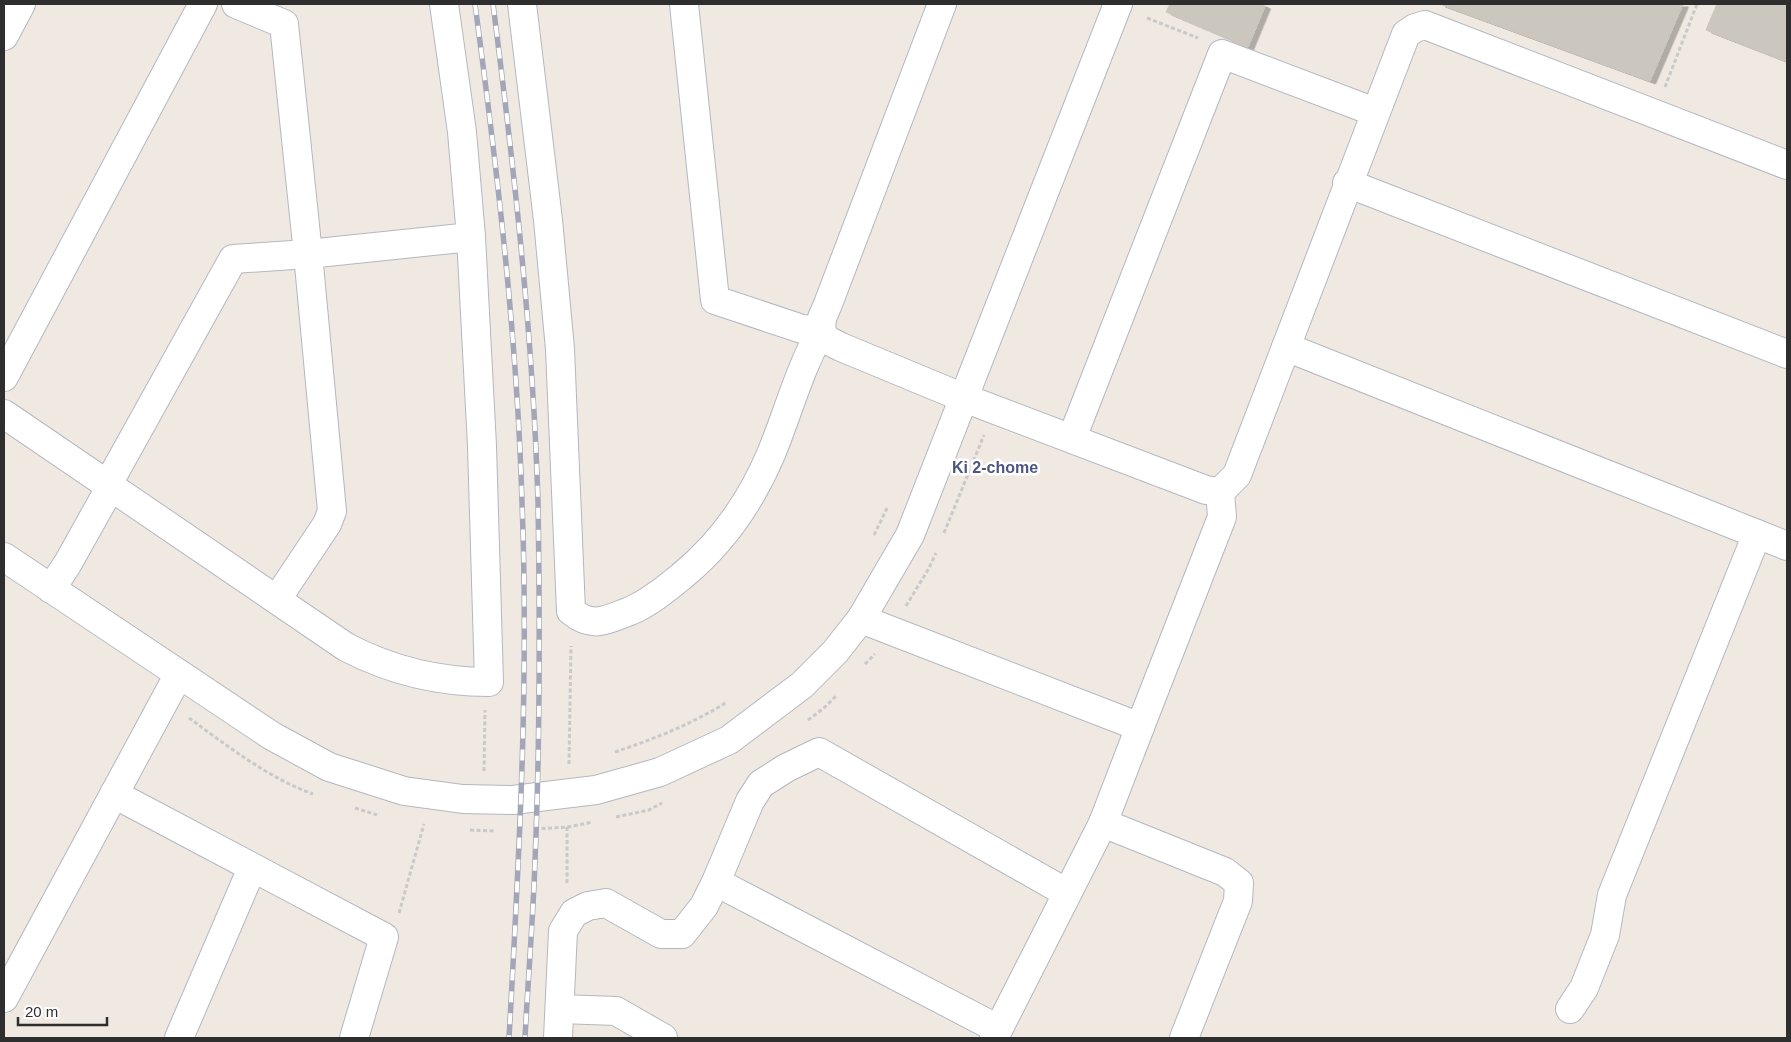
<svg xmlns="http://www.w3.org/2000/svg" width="1791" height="1042" font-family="Arial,sans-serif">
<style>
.building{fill:#cbc7bf;stroke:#cbc5ba;filter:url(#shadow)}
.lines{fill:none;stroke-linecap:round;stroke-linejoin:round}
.minor-casing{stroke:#b4b7c1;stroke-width:30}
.path{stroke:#c9c9c9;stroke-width:3;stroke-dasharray:4 2.5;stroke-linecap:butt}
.minor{stroke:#fff;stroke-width:28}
.rail-casing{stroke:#a3a6b8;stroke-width:5.5}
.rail{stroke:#fff;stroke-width:4;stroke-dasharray:11;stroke-linecap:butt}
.labels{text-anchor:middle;stroke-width:5;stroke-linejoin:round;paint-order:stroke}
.neighbourhood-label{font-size:16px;font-weight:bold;fill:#4d5680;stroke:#fff}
</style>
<defs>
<filter id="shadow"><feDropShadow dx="5.5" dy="3" stdDeviation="0" flood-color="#0004"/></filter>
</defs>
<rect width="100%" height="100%" fill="#efe9e1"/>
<g class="building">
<path d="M1170,4H1261L1265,6L1248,47L1166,12Z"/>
<path d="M1440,4H1683L1650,81Z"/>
<path d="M1717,4H1787L1786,61L1706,30Z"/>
</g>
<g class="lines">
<defs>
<g id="minor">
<path d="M236,4L284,24L308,254L332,511L327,524L277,599"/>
<path d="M522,4L548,220L560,349L571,611C593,629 606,620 630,611C649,603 667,588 683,575C723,542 751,501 771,454C788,413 799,370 821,331L802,329L715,300L684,4"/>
<path d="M942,4L828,304L822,318L821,331L827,340L841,347L964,398L1206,490L1220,492L1237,475L1406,34L1415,28L1425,25L1787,165"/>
<path d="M4,36L21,4"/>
<path d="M1347,183L1787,354"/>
<path d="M1286,347L1757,534L1612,895L1605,935L1584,988L1570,1009"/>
<path d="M4,377L203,4"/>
<path d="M4,414L346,647C390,670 438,682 489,682L482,446L471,237"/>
<path d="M1072,438L1222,54L1375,112"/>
<path d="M108,484L233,259L308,254L471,237L462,132L444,4"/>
<path d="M1757,534L1787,546"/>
<path d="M4,557L272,736L329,767L404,791L463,799L513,800L596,790L660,772L729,740L802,685L835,652L861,619L910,535L1118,4"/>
<path d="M51,589L68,563L111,486"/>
<path d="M861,619L1140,727L1222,517L1220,492"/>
<path d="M114,794L384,937L354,1038"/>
<path d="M1103,823L1225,872L1239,883L1238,901L1184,1038"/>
<path d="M716,882L998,1029"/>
<path d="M4,998L179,674"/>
<path d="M560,1009L616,1011L663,1038"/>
<path d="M179,1038L252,868"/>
<path d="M558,1038L563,931L574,913L588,906L606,903L661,934H682L704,906L716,882L750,801L761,784L786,768L819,752L1067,893"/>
<path d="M994,1038L1103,823L1140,727"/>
</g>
</defs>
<use href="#minor" class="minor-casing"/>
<g class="path">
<path d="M1147,18L1198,38"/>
<path d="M1665,87L1697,4"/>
<path d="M944,533L984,435"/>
<path d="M874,535L888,506"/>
<path d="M906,606L929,568L936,553"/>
<path d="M865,664L875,654"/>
<path d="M189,718C226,745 270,779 313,794"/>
<path d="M808,720L824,708L836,696"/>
<path d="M615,752C654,739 692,724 727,702"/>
<path d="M569,764L571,646"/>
<path d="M484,771L485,710"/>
<path d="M355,808L377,815"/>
<path d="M616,817L649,810L662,803"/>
<path d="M567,827V884"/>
<path d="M535,829L567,827L593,822"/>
<path d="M470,830L496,831"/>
<path d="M399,913L424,824"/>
</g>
<use href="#minor" class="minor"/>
<defs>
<g id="rail">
<path d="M475,4C497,169 517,335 522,502C529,681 519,860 509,1038"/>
<path d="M493,4C514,169 533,335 538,502C540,622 540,742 535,861C533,920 528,979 525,1038"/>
</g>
</defs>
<use href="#rail" class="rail-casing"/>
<use href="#rail" class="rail"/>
</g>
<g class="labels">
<g class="neighbourhood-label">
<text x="995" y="473">Ki 2-chome</text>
</g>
</g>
<rect width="1791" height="1042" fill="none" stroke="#2e2e2e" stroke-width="10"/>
<path d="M18 1017v8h89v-8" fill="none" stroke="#2e2e2e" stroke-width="2.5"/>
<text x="25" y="1017" font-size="15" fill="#2e2e2e" stroke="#ffffff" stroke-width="4" paint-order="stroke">20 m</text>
</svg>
